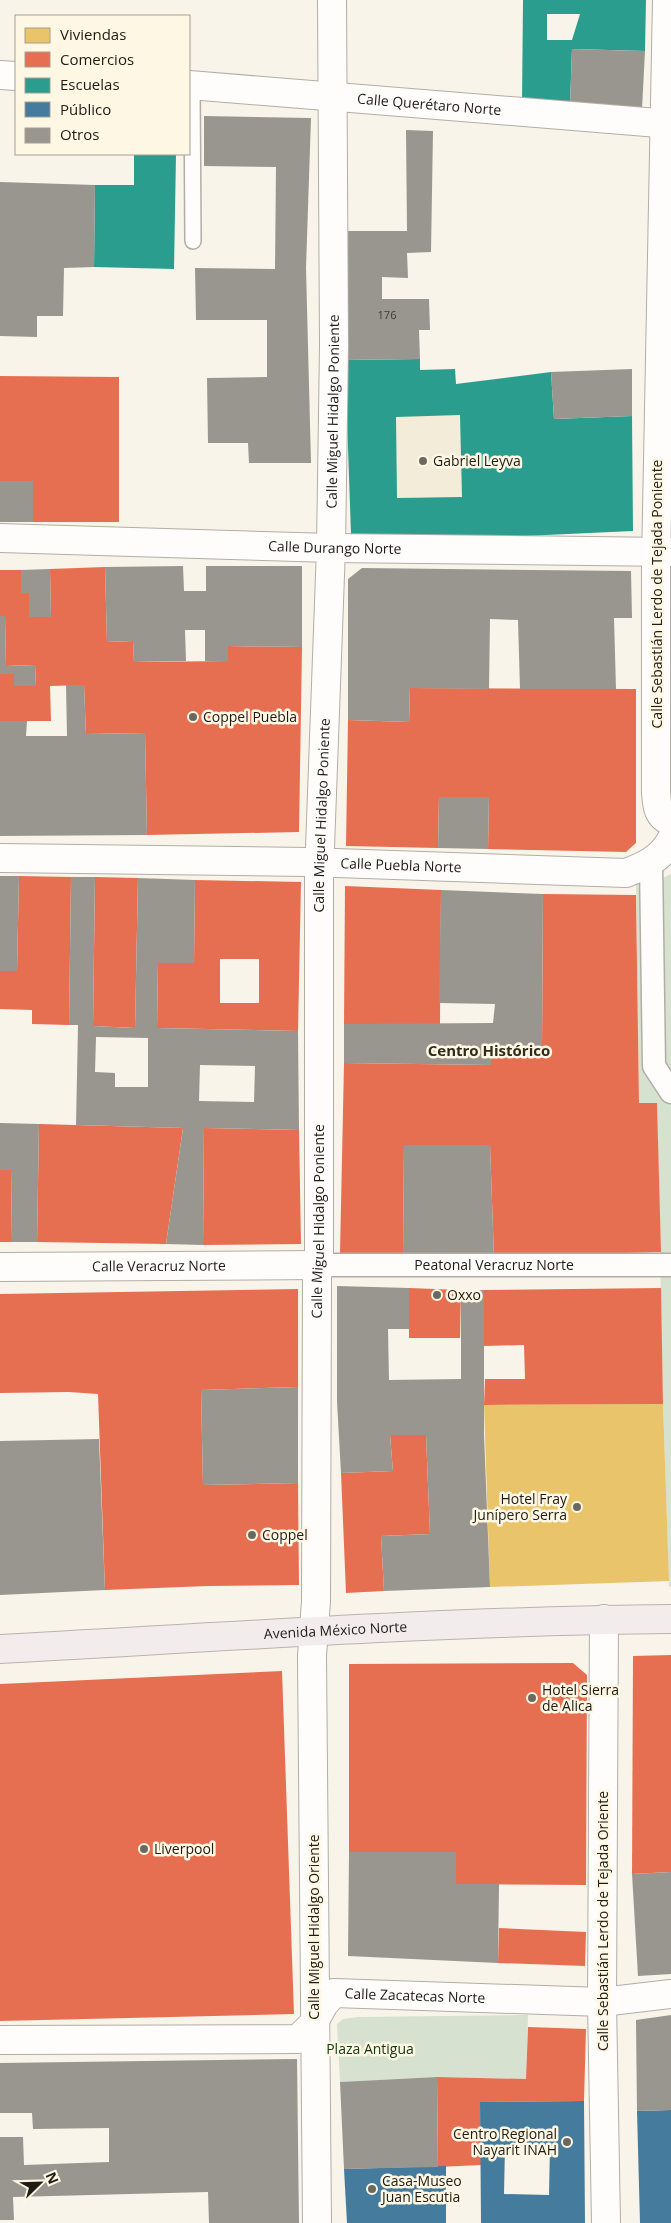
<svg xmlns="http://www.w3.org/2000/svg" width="671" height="2223" font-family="'Open Sans',sans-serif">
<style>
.built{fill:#f3ecd9}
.green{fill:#d6e1cf}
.homes{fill:#e9c46a}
.shops{fill:#e76f51;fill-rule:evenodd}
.schools{fill:#2a9d8f;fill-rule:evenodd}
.public{fill:#457b9d;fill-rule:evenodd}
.building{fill:#99968f;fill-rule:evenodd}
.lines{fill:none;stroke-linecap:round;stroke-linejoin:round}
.service-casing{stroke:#b1aea6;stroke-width:18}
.pedestrian-casing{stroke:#b1aea6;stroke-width:25}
.minor-casing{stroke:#b1aea6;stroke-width:30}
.primary-casing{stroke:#bdb1ae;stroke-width:30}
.service{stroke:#fefdfc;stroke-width:15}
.pedestrian{stroke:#fefdfc;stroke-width:22}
.minor{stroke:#fefdfc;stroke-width:28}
.primary{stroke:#f2ecec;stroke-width:28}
.poi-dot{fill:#6b6860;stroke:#fef7e4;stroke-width:2}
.labels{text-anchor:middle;stroke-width:5;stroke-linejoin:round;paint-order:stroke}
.number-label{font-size:11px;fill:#3e3a34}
.street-label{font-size:14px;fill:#1f1c16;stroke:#fef7e4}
.poi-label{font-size:14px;fill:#1f1c16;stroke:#fef7e4;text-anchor:start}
.park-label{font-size:14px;fill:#103910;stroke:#fef7e4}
.neighbourhood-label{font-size:15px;font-weight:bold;fill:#302b1c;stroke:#fef7e4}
</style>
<rect width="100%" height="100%" fill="#f8f4ea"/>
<path class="built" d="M456,384L501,537L351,534L345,388Z"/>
<g class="green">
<path d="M671,874V1586L669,1587L663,1404L657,1103H639L636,880L663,878Z"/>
<path d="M528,2015L526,2079L437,2077L340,2082L337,2024L343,2019L358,2017Z"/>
</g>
<path class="homes" d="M663,1404L669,1581L490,1587L484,1405Z"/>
<g class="shops">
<path d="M0,376L119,377V522H33V481H0Z"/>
<path d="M105,567L107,642L133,641L134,662L228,661V646L302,647L299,832L147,835L145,733L86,734L84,685L50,686L51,721H0V674H14V686H36L35,665L6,666L5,616H0V570H21V593H29V617H51L50,569Z"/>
<path d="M410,688L636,689V843L626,852L488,849L489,797H439L438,848L346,846L348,720L409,722Z"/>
<path d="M19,876L71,877L69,1025L32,1024V1010L0,1009V971H17Z"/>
<path d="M95,877L138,878L135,1028L93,1026Z"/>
<path d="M195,880L301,882L298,1031L157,1028L158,963H194ZM220,959H259V1003H220Z"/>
<path d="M345,886L441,890L440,1024H344Z"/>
<path d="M543,894L636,895L639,1103H657L661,1252L494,1257L490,1145H404L403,1253H340L344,1063L491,1065V1046H542Z"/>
<path d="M39,1124L183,1128L166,1244L37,1242Z"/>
<path d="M204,1128L299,1130L301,1244L203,1245Z"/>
<path d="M0,1170H11L12,1242H0Z"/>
<path d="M409,1288L461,1290L460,1338H409Z"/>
<path d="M661,1288L663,1404L484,1405L485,1379H525L524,1345L484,1346V1290Z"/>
<path d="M298,1289V1387L201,1390L203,1485L298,1483L299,1585L208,1586L105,1590L98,1394L69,1392L0,1393V1294Z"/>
<path d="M390,1435H426L430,1534L381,1536L384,1591L346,1593L341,1473L393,1471Z"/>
<path d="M671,1655V1872L632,1874L633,1656Z"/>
<path d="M573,1663L587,1675L586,1885L456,1884V1852H349V1664Z"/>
<path d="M282,1671L294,2014L0,2021V1684Z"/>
<path d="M499,1928L586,1932L585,1966L498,1963Z"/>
<path d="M528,2027L586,2029L584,2101L480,2102L481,2165L438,2167L437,2077L526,2079Z"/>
</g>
<g class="schools">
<path d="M523,0H646L645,51L572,49L570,105L522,103ZM547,14H580L572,40H547Z"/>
<path d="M134,154H176L174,269L94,267L95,185H134Z"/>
<path d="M420,359V370L455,369L456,384L551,372L554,419L632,416L633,531L501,537L351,534L345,360ZM460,415L462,497L397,498L396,417Z"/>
</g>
<g class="public">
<path d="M584,2101L585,2223H481L480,2102ZM505,2146L550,2147L549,2195L504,2194Z"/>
<path d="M671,2110V2223H640L637,2111Z"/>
<path d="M446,2166V2223H347L344,2169Z"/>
</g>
<g class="building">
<path d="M572,49L645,51L642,109L570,105Z"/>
<path d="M204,116L311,118L306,268L311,463H249L248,443H208L207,378L267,377V320H196L195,268L275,269L276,167L204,166Z"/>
<path d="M406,130L433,131L431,252L407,253L408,278L382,277V299H429L430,330H419L420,359L345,360L342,231H407Z"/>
<path d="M0,182L95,185L94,267L64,268L63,316H37V337L0,336Z"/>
<path d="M632,369V416L554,419L551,372Z"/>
<rect x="0" y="481" width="33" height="41"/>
<path d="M183,566L184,591H206V566H302V647L228,646V661H205V630H185L186,661L134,662L133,641L107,642L105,567Z"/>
<path d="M362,568L631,571L632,618H614L616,689H520L518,620L490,619L489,689L410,688L409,722L348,720V579Z"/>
<path d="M50,569L51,617H29V593H21V570Z"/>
<path d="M0,616H5L6,666L35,665L36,686H14V674H0Z"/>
<path d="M66,685H84L86,734L145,733L147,835L0,836V721H27L26,736H67Z"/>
<path d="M439,797H489L488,849L438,848Z"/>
<path d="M0,876H19L17,971H0Z"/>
<path d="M71,877H95L93,1026L135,1028L138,878L195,880L194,963H158L157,1028L298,1031L299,1130L204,1128L203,1245L166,1244L183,1128L76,1125L78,1025H69ZM96,1037L148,1038V1087H115V1073L95,1072ZM200,1065L255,1066L254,1102L199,1101Z"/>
<path d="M441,890L543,894L542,1046H491V1065L344,1063V1024L493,1023L495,1004L439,1003Z"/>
<path d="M0,1123L39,1124L37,1242H12L11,1170H0Z"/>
<path d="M404,1145H490L494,1257L403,1253Z"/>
<path d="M337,1286L409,1288V1329H388L389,1380L461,1379V1290H484V1434L490,1587L384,1591L381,1536L430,1534L426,1435H390L393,1471L341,1473L337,1401Z"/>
<path d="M298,1387V1483L203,1485L201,1390Z"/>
<path d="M99,1439L105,1590L0,1595V1441Z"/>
<path d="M349,1852H456V1884H499L498,1963L348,1956Z"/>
<path d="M671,1872V1974L638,1976L632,1874Z"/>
<path d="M671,2015V2110L637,2111L636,2020Z"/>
<path d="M297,2059L299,2223H209L208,2192L13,2197L14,2220H0V2137H23L24,2165L109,2162V2128L33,2129L32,2113H0V2063Z"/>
<path d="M437,2077L438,2167L344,2169L340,2082Z"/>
</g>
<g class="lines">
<defs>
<path id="service" d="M192,85L193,241"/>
<g id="pedestrian">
<path d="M651,863L654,1066L671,1092"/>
<path id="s1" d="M318,1265H671"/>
</g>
<g id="minor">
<path d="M667,0L656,563V792C657,806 657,816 671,822"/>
<path d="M0,75L16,76"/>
<path id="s2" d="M189,85L671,124"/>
<path id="s3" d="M0,538L331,548L671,552"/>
<path id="s4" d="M0,858L307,862L626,873C644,866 661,859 671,840"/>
<path id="s5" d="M0,1267L318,1265"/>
<path d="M604,1619L602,2002L606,2223"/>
<path id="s6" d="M0,2040L298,2039L313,2024L324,2004L334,1993L602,2002L671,1994"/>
<path id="s7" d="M317,2223L312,1656L316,1601L317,1278L319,1254V875L331,548L334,346L332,0"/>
</g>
<g id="primary">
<path id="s8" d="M0,1649C224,1637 447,1621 671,1619"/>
</g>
</defs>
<use href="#service" class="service-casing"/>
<use href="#pedestrian" class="pedestrian-casing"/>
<use href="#minor" class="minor-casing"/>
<use href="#primary" class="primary-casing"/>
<use href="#service" class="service"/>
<use href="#pedestrian" class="pedestrian"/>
<use href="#minor" class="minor"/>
<use href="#primary" class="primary"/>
</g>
<g class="poi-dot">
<circle cx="423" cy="461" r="5"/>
<circle cx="193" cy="717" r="5"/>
<circle cx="437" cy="1295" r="5"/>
<circle cx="577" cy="1507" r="5"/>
<circle cx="252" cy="1535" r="5"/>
<circle cx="532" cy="1698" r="5"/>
<circle cx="144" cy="1849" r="5"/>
<circle cx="567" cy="2142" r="5"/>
<circle cx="372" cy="2189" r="5"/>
</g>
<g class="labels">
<g class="number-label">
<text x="387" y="319">176</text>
</g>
<g class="street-label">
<text dy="5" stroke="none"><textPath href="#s2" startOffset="241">Calle Querétaro Norte</textPath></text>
<text dy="5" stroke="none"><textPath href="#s7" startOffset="1812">Calle Miguel Hidalgo Poniente</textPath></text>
<text dy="5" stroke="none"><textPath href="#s3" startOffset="335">Calle Durango Norte</textPath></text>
<text transform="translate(657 594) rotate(-90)" y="5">Calle Sebastián Lerdo de Tejada Poniente</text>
<text dy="5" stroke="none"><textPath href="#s7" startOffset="1408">Calle Miguel Hidalgo Poniente</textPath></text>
<text dy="5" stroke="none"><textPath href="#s4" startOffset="401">Calle Puebla Norte</textPath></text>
<text dy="5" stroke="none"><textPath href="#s7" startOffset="1002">Calle Miguel Hidalgo Poniente</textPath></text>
<text dy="5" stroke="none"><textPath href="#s1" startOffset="176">Peatonal Veracruz Norte</textPath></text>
<text dy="5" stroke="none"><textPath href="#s5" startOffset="159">Calle Veracruz Norte</textPath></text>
<text dy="5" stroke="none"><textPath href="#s8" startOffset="336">Avenida México Norte</textPath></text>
<text transform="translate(603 1921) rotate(-90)" y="5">Calle Sebastián Lerdo de Tejada Oriente</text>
<text transform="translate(314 1927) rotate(-90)" y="5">Calle Miguel Hidalgo Oriente</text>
<text dy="5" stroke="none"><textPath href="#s6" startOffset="438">Calle Zacatecas Norte</textPath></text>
</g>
<g class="poi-label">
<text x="433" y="466">Gabriel Leyva</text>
<text x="203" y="722">Coppel Puebla</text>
<text x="447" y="1300">Oxxo</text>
<text x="567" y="1504" text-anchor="end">Hotel Fray<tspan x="567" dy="16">Junípero Serra</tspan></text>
<text x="262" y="1540">Coppel</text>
<text x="542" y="1695">Hotel Sierra<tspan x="542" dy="16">de Alica</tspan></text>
<text x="154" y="1854">Liverpool</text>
<text x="557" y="2139" text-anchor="end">Centro Regional<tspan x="557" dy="16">Nayarit INAH</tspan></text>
<text x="382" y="2186">Casa-Museo<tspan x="382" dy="16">Juan Escutia</tspan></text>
</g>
<g class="park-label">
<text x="370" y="2054">Plaza Antigua</text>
</g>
<g class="neighbourhood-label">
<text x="489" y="1056">Centro Histórico</text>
</g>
</g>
<rect x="15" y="15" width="175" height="140" fill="#fef7e4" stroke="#a59f92"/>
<rect x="25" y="28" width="25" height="15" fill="#e9c46a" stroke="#a59f92"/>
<text x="60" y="40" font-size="15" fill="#1f1c16">Viviendas</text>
<rect x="25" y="52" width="25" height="15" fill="#e76f51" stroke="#a59f92"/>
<text x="60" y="65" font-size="15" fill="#1f1c16">Comercios</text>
<rect x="25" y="78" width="25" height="15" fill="#2a9d8f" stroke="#a59f92"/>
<text x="60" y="90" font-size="15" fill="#1f1c16">Escuelas</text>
<rect x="25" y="102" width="25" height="15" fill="#457b9d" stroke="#a59f92"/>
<text x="60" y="115" font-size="15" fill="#1f1c16">Público</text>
<rect x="25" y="128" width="25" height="15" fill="#99968f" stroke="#a59f92"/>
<text x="60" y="140" font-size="15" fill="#1f1c16">Otros</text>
<g transform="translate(40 2183) rotate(67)" stroke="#fef7e4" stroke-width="4" paint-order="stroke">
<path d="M0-4L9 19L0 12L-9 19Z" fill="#1f1c16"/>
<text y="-8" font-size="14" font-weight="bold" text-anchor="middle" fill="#1f1c16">N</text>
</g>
</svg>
